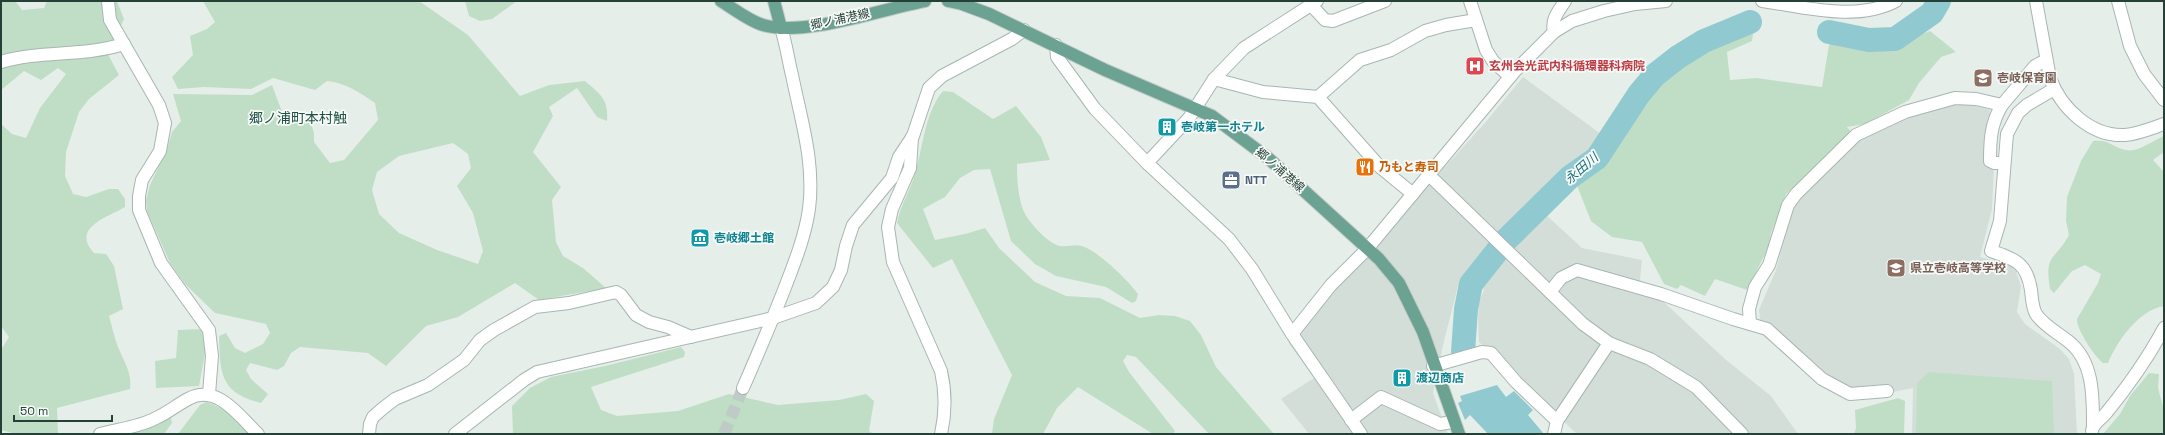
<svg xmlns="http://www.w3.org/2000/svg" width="2165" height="435" font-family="'Space Grotesk','Noto Sans JP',sans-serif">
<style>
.built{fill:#d4ded9}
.green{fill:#c0dec6;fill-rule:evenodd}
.water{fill:#90cad0}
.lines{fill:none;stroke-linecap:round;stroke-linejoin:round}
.river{stroke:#90cad0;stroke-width:24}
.minor-tunnel{stroke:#bfcbc6;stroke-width:12;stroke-dasharray:12 6;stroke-linecap:butt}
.minor-casing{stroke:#a8b6b1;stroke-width:14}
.major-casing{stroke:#c2cac7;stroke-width:14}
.minor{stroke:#fff;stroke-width:12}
.major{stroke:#6ca291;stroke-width:12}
.labels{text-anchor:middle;stroke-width:3.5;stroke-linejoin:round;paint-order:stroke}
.street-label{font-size:12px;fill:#254037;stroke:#f6faf8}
.health-label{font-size:12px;font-weight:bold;fill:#be3a42;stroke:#f6faf8;text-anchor:start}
.education-label{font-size:12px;font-weight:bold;fill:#785e54;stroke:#f6faf8;text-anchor:start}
.culture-label{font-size:12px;font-weight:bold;fill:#0d838f;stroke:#f6faf8;text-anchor:start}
.food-label{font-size:12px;font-weight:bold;fill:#c56008;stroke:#f6faf8;text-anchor:start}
.service-label{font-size:12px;font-weight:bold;fill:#4e5e75;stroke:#f6faf8;text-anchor:start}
.water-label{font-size:13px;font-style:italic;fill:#20707b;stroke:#f6faf8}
.quarter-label{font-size:14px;fill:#215243;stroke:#f6faf8}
</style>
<rect width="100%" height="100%" fill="#e6eeea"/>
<g class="built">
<path d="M1523,77L1601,134L1592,153L1554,180L1458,286L1444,341L1433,393L1448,434H1309L1281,399L1314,378L1288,342L1297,335L1316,306L1396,221L1483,125Z"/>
<path d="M1963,103L1990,110L1987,162L1994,168L1992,209L1980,257L2014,266L2021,286L2017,312L2025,324L2060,349L2069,359L2074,374L2077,434H1912L1913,388L1853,400L1819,384L1762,335L1759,310L1776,270L1793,204L1852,142L1876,130L1917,115L1946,105Z"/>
<path d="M1543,212L1582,248L1642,260L1640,280L1725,359L1771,396L1798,434H1577L1479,342L1478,318L1479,302L1484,290L1479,285L1503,255Z"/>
</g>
<g class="green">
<path d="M1,1H15L22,10L44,8L47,1H117L124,19L114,40L102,43L119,75L89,99L79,112L66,152L65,176L73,194L86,197L109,189H118L125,199V207C106,218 71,228 94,253L106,254L114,266L123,309L109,316C112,326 114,337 118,347C124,362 132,372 130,389L57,408L58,434H16L1,430V350L9,337L1,326V124L12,134L26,138L40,108L66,74L58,68L41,80L24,71L1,90Z"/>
<path d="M203,1H419L468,35L520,96L549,85L585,81C600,94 609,99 607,121L597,117L577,88L549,107L553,116L533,152L561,187L552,200L556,242L563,256L583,268L606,288L539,300L515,283L458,317L426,326L386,366L368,353L300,347L291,353L284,366L277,370L250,363L246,370L251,379L268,394L261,403C220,393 220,373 219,336L226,333L235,348L245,353L263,344L270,333L266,324L215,313L185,284L170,263L147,211L146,200L150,185L167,149L172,132L181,121L173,94L252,95L272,85L284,117L293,114L311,124L314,133V142L330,163L344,160L378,120L375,103C359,92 346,83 327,81L315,90L273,78L251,89L204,87L178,89L172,77L193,55L190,36L207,29L215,22ZM453,143L468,154L471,168L457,186L473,213L483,251L478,264L437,250L399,233L379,214L372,190L377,172L399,156Z"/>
<path d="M465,1H517L492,19L480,21L469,16Z"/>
<path d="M1930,31L1956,52L1941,57L1919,83L1909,100L1865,124L1847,127L1851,132L1786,194L1771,233L1768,248L1747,290L1715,279L1705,296L1681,285L1677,289L1664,284L1642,242L1612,237L1591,221L1576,183L1620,136L1642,98L1657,79L1679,60L1721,38L1753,34L1752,41L1727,52L1730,80L1756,78L1822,87L1830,39L1891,46Z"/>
<path d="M943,91L953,92L993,119L1016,106L1041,137L1050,160L1017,164C1017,179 1018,193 1022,207C1026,220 1047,243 1060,246C1067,247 1075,244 1082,246C1098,251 1128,280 1138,294L1136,301L1132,303L1106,287L1056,276L1035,264L1011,241L990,169L974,170L960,178L945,197L923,209L935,240L965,234L985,228L999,248L1035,282L1066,296L1100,298L1140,318L1159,315L1175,316L1190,321L1201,335L1216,367L1274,434H1209L1136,357L1127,355L1123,361L1129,372L1175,431L1173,434H1153L1078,387L1057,408L1043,434H992L994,419L1012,375L952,259L933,268L897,223C900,206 910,191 915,174C923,147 925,112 943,91Z"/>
<path d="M2164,136V152L2153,160L2164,172V306C2139,310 2117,341 2108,363H2103C2095,357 2076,329 2077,319L2098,283L2101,274L2085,265L2072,271L2054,293L2050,289C2044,253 2055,261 2069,235L2066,221L2067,197L2081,161L2093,141C2109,139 2112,147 2126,150C2138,153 2153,140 2164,136Z"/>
<path d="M202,329L206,348L199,386L156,388L155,361L176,358L178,330Z"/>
<path d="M681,347L685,352L684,357L591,387L601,410L617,416L678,411L729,394L778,405L839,400L866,394L874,401L869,431L874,434H513L512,406L530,388L551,377L605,366Z"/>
<path d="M1929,372L2052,381L2054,434H1916L1917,383Z"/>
<path d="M2149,373L2159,374L2158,388L2164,410V434H2103L2120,414L2130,396Z"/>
<path d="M1898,398L1905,401L1904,434H1854L1856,428L1855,410Z"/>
<path d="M206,402C225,407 237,420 250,434H178L200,405Z"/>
<path d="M171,418L172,423L164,434H112Z"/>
</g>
<path class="water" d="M1497,385L1506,397L1514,391L1533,410L1528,415L1544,434H1488L1470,415L1465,420L1458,403L1462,401L1460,396Z"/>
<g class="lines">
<g class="river">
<path d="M1829,32L1869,40L1895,39L1932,13L1939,1"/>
<path d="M1463,352L1466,309L1471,284L1506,240L1570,177L1597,158L1639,94L1655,75L1678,57L1704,41L1750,22"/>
</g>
<path class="minor-tunnel" d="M724,434L743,388"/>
<defs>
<g id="minor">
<path d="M108,1L110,20L159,105L165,123L160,151L142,180L139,196V210L161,263L209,330L212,356L209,394"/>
<path d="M1470,1L1486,50L1493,61L1510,77"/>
<path d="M1762,1C1805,7 1856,22 1896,1"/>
<path d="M2036,1L2050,78C2061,108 2091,137 2125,135C2138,134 2152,128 2164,124"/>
<path d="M2118,1L2130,46L2144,74L2164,100"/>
<path d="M1311,5L1325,20L1333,21L1385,1"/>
<path d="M1554,32C1551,19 1558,12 1565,1"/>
<path d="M1056,45L1057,57L1095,109L1147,163L1229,239L1252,269L1292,334L1361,434"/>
<path d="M1,62C42,50 82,57 124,44"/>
<path d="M1214,79L1263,92L1318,97L1380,167L1413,194"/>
<path d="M2054,89L2027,105L2018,113L2007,134L2000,221L1991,251C2015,259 2027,263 2031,290C2032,297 2032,307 2036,314C2043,325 2058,333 2068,341C2094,361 2093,397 2093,426"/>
<path d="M1318,97L1360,60L1391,50L1425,31L1446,25L1476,20"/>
<path d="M2002,105C1991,123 1990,139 1990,161L1994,163H2004"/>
<path d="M912,137L910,168L892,209L888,227L893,262L941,371C946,393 946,412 941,434"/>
<path d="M1147,163L1189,118L1214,79L1244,48L1317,1"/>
<path d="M1429,175L1583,324L1609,343L1650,359L1696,387L1742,434"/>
<path d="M1550,292L1561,278L1577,270L1661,294L1733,319L1767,329L1822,379L1850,394L1887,391"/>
<path d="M1750,324L1749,309L1755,287L1769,265L1788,205L1796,194L1856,135L1905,112L1955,98L1976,99L2002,105L2035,66L2046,60"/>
<path d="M1292,334L1331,285L1367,249L1515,71L1554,32L1572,21L1604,11L1635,4L1666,1"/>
<path d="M1433,366L1482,352L1491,353L1516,382L1557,421"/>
<path d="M743,388C757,356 771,323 784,290C794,264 805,237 809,209C815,162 801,120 792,75C788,59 786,43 781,28"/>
<path d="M1351,420L1381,397L1440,424L1453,422"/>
<path d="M2092,431C2093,422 2102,419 2107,412C2128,386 2148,358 2164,328"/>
<path d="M100,434C118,429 140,427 156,418C167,413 177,405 188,399C217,383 239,416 258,434"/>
<path d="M369,434L370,424L373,417L382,409L395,399L428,385L464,360L480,340L494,330L535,307L569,303L616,292L621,295L636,315L649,322L668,327L691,337"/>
<path d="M455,434L524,380L537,372L773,318L816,303L833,287L841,270L846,246L853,225L892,178L899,157L913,136L929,88L942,76L1012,39L1024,30"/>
<path d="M1554,434L1557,421L1609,343"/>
</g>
<g id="major">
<path d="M721,1C734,9 749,21 763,25C806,37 881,9 925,1"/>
<path d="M774,1L781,28"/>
<path d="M948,1L962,4L989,14L1105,70L1212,116L1268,158L1379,259L1399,283L1423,332L1459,434"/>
</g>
</defs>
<use href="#minor" class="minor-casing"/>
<use href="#major" class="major-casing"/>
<use href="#minor" class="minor"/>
<use href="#major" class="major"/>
</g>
<defs>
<symbol id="hospital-square" viewBox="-11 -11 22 22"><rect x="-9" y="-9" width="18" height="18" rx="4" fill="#e0444e" stroke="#f6faf8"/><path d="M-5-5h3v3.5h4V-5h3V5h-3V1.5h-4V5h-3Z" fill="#fff"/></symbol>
<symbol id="school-square" viewBox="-11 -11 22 22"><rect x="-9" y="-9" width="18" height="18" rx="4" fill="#8d6e63" stroke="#f6faf8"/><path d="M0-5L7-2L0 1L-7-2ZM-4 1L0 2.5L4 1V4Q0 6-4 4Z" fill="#fff"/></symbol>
<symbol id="building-square" viewBox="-11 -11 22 22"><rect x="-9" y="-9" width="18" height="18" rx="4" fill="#0f9aa8" stroke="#f6faf8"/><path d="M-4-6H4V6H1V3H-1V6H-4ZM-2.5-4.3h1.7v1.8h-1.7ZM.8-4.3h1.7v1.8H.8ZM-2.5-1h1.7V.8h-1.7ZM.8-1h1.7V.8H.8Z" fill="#fff"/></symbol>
<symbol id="restaurant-square" viewBox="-11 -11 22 22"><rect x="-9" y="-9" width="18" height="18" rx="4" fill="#e8710a" stroke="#f6faf8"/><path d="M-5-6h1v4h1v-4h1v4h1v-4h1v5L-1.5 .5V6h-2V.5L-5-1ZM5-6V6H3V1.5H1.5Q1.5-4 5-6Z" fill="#fff"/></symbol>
<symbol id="office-square" viewBox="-11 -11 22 22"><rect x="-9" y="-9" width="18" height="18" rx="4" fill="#5c6f8a" stroke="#f6faf8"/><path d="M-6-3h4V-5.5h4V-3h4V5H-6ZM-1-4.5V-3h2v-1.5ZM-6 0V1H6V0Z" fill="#fff"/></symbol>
<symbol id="museum-square" viewBox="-11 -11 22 22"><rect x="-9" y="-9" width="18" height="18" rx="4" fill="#0f9aa8" stroke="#f6faf8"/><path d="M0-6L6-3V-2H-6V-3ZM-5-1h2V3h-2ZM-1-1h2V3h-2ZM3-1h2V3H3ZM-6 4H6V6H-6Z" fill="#fff"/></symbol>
</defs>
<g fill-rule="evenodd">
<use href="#hospital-square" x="1464" y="55" width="22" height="22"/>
<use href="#school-square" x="1972" y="67" width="22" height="22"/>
<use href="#building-square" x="1156" y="116" width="22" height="22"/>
<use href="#restaurant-square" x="1354" y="156" width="22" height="22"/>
<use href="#office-square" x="1220" y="169" width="22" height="22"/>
<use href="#museum-square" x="689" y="227" width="22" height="22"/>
<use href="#school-square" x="1885" y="257" width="22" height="22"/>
<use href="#building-square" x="1391" y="367" width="22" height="22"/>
</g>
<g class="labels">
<g class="street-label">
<text transform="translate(840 19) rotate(-12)" y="4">郷ノ浦港線</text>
<text transform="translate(1280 170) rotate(41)" y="4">郷ノ浦港線</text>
</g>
<g class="health-label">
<text x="1489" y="70">玄州会光武内科循環器科病院</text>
</g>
<g class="education-label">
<text x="1997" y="82">壱岐保育園</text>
<text x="1910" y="272">県立壱岐高等学校</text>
</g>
<g class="culture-label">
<text x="1181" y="131">壱岐第一ホテル</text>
<text x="714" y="242">壱岐郷土館</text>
<text x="1416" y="382">渡辺商店</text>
</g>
<g class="food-label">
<text x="1379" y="171">乃もと寿司</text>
</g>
<g class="service-label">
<text x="1245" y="184">NTT</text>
</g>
<g class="water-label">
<text transform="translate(1581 168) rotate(-41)" y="5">永田川</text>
</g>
<g class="quarter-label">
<text x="298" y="123">郷ノ浦町本村触</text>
</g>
</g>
<rect width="2165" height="435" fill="none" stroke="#254037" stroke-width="4"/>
<path d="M14 415v6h98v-6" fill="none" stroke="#254037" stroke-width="2"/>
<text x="20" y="415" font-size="12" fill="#254037" stroke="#f6faf8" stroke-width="3" paint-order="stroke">50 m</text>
</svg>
